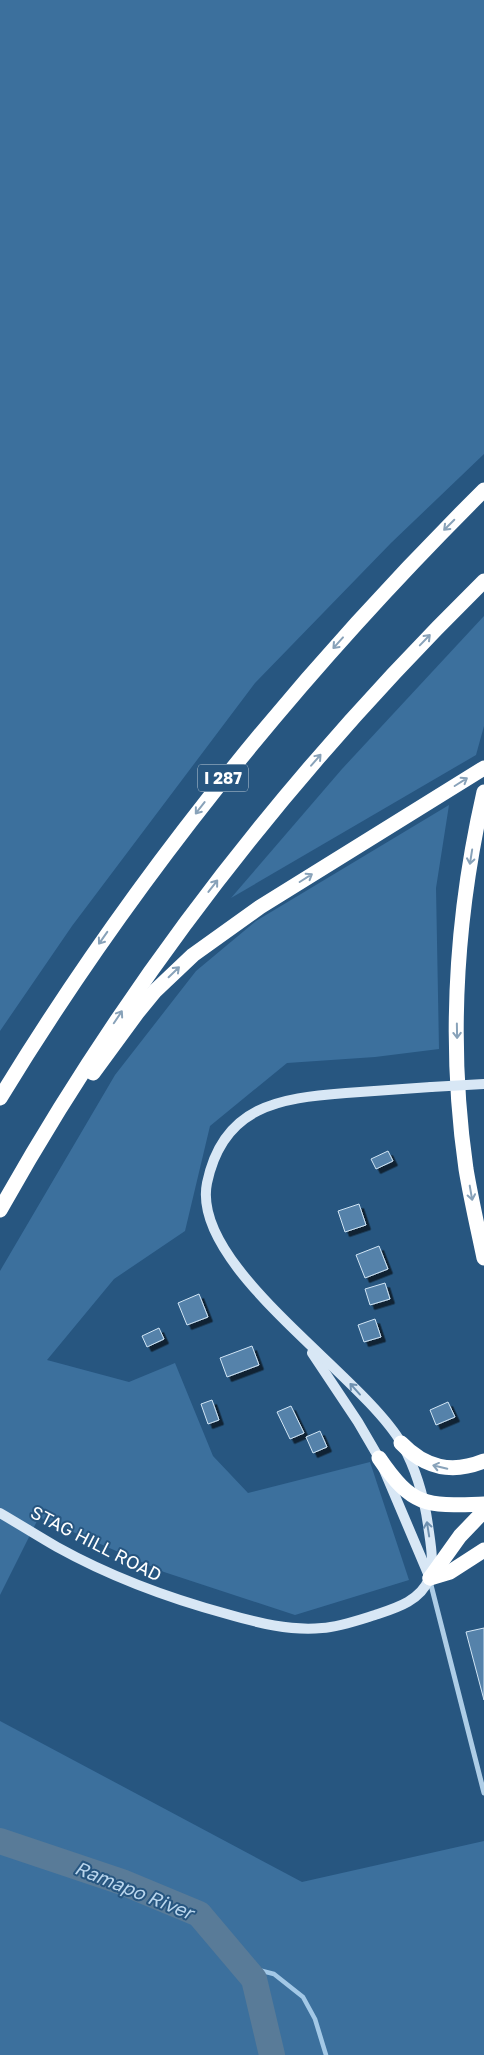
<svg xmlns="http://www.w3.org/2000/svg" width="484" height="2055" font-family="'Golos Text',sans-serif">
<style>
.green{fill:#3c709d}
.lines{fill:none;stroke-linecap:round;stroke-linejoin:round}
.stream{stroke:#a3c8e6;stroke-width:4.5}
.river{stroke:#597b98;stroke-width:26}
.building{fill:#5482aa;stroke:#d1e5f5;filter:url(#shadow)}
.street{stroke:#aecde6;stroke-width:5}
.secondary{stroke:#d8e7f5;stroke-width:10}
.highway{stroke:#fff;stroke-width:15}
.secondary-bridge{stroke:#d8e7f5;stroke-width:10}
.oneway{stroke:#88a2b9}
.oneway2{stroke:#6e90af}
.labels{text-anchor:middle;stroke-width:4;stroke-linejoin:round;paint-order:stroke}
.shield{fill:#275680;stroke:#beccd9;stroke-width:1}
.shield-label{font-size:16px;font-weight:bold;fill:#fff}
.street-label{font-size:18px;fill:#fff;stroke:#275680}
.water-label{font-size:19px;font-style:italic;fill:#bad6ed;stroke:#275680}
</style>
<defs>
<filter id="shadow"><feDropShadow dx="4.5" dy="4.5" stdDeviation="0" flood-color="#0009"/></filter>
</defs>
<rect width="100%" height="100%" fill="#275680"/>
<g class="green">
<path d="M0,0H484V454L391,543L255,683L72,926L0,1031Z"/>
<path d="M484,616V726L476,755L231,898L342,769Z"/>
<path d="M449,805L436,888L439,1049L375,1057L287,1063L210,1126L185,1231L114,1279L47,1360L129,1382L175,1363L213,1456L248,1493L370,1462L409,1580L295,1615L164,1572L39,1517L0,1595V1271L115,1075L196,971L256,921Z"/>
<path d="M0,1721L302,1882L484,1841V2055H0Z"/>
</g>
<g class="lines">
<path class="stream" d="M243,1966L274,1974L303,1997L315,2019L326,2055"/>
<path class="river" d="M0,1841L122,1882L199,1914L254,1979L272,2055"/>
</g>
<g class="building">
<path d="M388,1151L393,1161L376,1169L371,1159Z"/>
<path d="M359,1204L366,1225L345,1232L338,1211Z"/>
<path d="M379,1246L388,1269L365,1278L356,1255Z"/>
<path d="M385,1283L390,1299L370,1305L365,1289Z"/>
<path d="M199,1294L208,1317L187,1325L178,1303Z"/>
<path d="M375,1319L381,1337L364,1342L358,1325Z"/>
<path d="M159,1328L164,1339L147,1347L142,1336Z"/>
<path d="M252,1346L259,1365L227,1377L220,1358Z"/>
<path d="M212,1400L219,1420L208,1424L201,1404Z"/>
<path d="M448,1402L455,1417L436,1425L430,1410Z"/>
<path d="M291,1406L304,1433L290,1439L277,1412Z"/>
<path d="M320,1431L327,1447L313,1453L306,1437Z"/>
<path d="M484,1628V1700L466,1632Z"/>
</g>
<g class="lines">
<path class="street" d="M430,1581L484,1793"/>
<g class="secondary">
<path d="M312,1353L358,1422L379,1458L429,1576"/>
<path d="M0,1513C19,1524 38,1536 57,1547C111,1577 168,1598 227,1614C258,1623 290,1631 322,1628C339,1627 359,1620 375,1615C396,1608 420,1601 429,1579C435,1563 430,1541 428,1525C424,1497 416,1469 402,1444C362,1374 190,1267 207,1183C223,1106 279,1098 346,1093C374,1091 403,1089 431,1087"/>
</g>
<g class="highway">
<path d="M484,792C456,915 448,1044 466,1169C471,1199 478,1229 484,1258"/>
<path d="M93,1073L137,1013L155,991L193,955L260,907L484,768"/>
<path d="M0,1098C136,875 299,674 484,490"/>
<path d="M0,1210C130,978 294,768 484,581"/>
<path d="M401,1443C425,1468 452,1474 484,1461"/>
<path d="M379,1458C413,1508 427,1506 484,1504"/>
<path d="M430,1578L460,1536L484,1511"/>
<path d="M430,1578L450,1572L484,1550"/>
</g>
<path class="secondary-bridge" d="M431,1087L484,1084"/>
</g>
<defs><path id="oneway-shaft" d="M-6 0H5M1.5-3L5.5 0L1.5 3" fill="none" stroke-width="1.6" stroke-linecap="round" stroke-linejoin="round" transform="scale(1.25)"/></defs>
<g class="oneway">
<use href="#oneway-shaft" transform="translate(449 525) rotate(135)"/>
<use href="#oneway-shaft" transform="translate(425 640) rotate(-46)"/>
<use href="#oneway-shaft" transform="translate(338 643) rotate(132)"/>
<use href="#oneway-shaft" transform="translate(316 760) rotate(-49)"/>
<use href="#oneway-shaft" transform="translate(461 782) rotate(-32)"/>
<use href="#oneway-shaft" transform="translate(200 808) rotate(128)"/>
<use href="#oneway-shaft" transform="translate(471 857) rotate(99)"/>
<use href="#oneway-shaft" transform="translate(306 878) rotate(-32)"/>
<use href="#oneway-shaft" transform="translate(213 886) rotate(-52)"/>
<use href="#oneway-shaft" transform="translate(103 938) rotate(125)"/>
<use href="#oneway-shaft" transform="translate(174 972) rotate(-44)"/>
<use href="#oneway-shaft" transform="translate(118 1017) rotate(-56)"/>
<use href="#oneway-shaft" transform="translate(457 1031) rotate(89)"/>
<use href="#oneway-shaft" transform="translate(471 1193) rotate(80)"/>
<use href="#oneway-shaft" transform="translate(440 1467) rotate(-167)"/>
</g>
<g class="oneway2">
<use href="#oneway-shaft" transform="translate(355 1389) rotate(-132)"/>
<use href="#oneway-shaft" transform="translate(428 1529) rotate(-99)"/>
</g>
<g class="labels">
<rect class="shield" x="198" y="764.5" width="50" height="27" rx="4"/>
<g class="shield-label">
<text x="223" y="784">I 287</text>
</g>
<g class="street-label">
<text transform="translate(96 1544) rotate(27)" y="6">STAG HILL ROAD</text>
</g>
<g class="water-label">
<text transform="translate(134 1890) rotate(22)" y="7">Ramapo River</text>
</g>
</g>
</svg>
